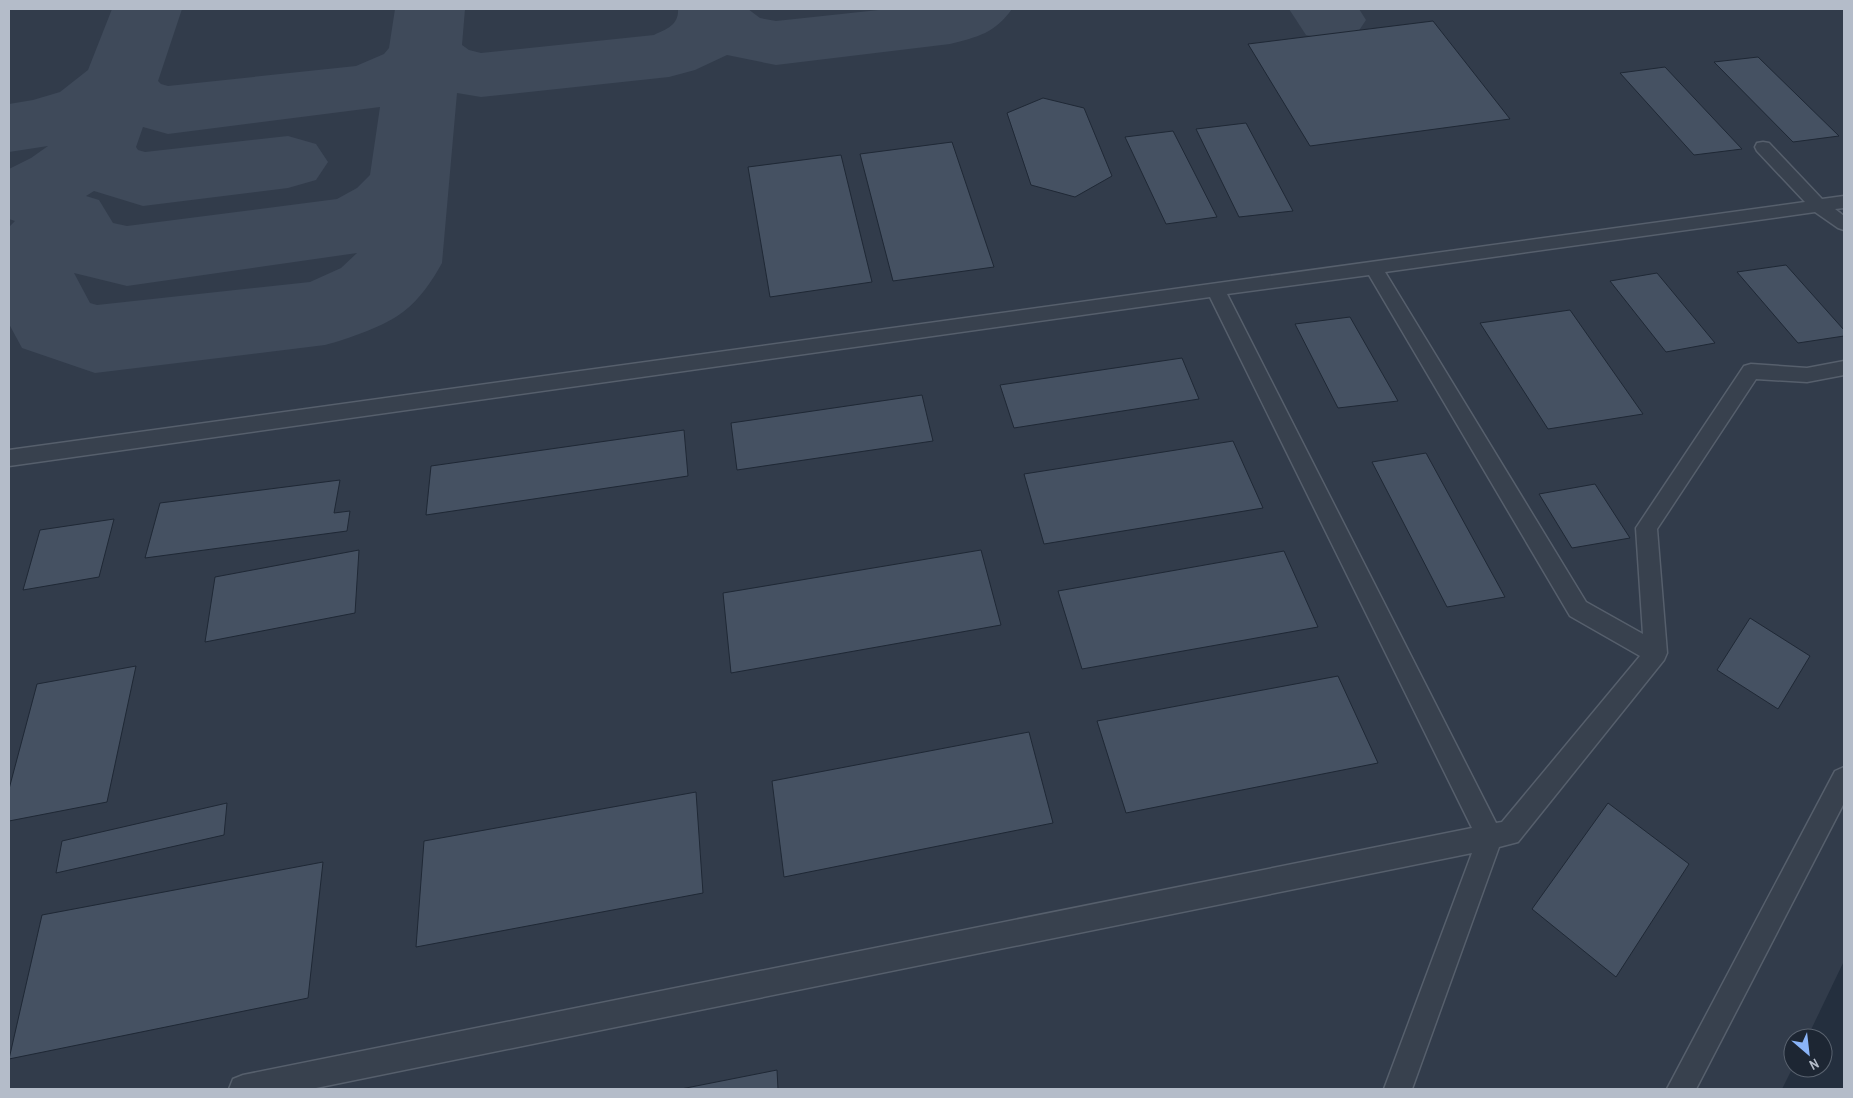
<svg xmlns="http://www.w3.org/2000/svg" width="1853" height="1098" font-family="'Archivo Narrow',sans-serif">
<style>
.airport{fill:#323c4b}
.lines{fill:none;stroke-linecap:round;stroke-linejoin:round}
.taxiway{fill:#3f4a5a;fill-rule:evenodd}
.building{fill:#455162;stroke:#1f2835}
.lane-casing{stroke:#565f6c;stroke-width:3}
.lane{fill:#38414e;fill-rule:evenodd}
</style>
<rect width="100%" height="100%" fill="#242f3e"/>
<path class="airport" d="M9,9H1844V961L1807,1038H1793V1067L1782,1089H9Z"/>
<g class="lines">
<g class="taxiway">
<path d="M112,9H182L158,81L161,84L168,86L356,66L384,54L389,48L395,9H465L462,45L469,50L481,53L654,35C667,29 679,25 678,9H748L760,18L776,21L888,9H1012C995,33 978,37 950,44L776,65L727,55L695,70L669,77L481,97L457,93L442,263C432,281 420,299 403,312C385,326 348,339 325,345L95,373L22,348L9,324V227L15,221L9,219V169L31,158L48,146L9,152V104L33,100L60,92L88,70ZM380,107L370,175L357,188L337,199L127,226L113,223L99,200L86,196L94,191L143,206L288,188L316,180L328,162L316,144L288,136L145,152L138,150L136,147L143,127L168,134ZM357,253L341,268L310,282L97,305L90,303L74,273L127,286Z"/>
<path d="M1289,9H1359L1366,20L1356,35L1331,41L1306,35Z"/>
</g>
</g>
<g class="building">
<path d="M1433,21L1510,119L1310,146L1248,44Z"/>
<path d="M1758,57L1839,136L1793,142L1714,62Z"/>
<path d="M1665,67L1742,149L1694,155L1620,73Z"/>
<path d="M1043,98L1084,108L1112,176L1075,197L1031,185L1007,113Z"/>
<path d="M1246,123L1293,211L1239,217L1196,129Z"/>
<path d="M1173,131L1217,217L1166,224L1125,137Z"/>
<path d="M952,142L994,267L893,281L860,154Z"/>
<path d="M841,155L872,282L770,297L748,167Z"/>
<path d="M1786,265L1844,330V336L1798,343L1737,272Z"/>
<path d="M1657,273L1715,343L1666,352L1610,281Z"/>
<path d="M1570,310L1643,414L1548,429L1480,323Z"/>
<path d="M1350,317L1398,401L1338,408L1295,324Z"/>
<path d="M1182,358L1199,399L1014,428L1000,385Z"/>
<path d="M922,395L933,441L737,470L731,423Z"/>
<path d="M684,430L688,476L426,515L431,466Z"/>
<path d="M1233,441L1263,508L1044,544L1024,474Z"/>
<path d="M1426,453L1505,597L1447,607L1372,462Z"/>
<path d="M340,480L334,513L350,511L347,531L145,558L160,503Z"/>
<path d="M1595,484L1630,538L1572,548L1539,494Z"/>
<path d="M114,519L99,577L23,590L40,530Z"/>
<path d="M359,550L355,613L205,642L215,577Z"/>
<path d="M981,550L1001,625L731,673L723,593Z"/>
<path d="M1284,551L1318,627L1082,669L1058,591Z"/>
<path d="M1750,618L1810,656L1778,709L1717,670Z"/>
<path d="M136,666L107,802L9,821V789L37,684Z"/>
<path d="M1338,676L1378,763L1126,813L1097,721Z"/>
<path d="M1029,732L1053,823L784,877L772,781Z"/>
<path d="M696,792L703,893L416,947L424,841Z"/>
<path d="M227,803L224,835L56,873L62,841Z"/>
<path d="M1608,803L1689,864L1616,977L1532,909Z"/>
<path d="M323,862L308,998L9,1059L42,915Z"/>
<path d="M777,1070L778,1089H681Z"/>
</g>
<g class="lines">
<defs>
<g id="lane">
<path d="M1763,142L1769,143L1822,199L1844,196V208L1835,209L1844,216V230L1838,228L1815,212L1385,272L1586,602L1643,634L1636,528L1744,366L1751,364L1807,368L1844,361V375L1807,382L1756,379L1657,529L1667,653L1664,660L1518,842L1499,847L1412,1089H1384L1472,853L311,1089H229L233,1079L243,1075L1472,828L1210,297L9,466V450L1805,202L1757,151L1755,147L1757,143ZM1369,275L1570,616L1640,656L1502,822L1496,823L1227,294Z"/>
<path d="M1844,767V803L1696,1089H1667L1835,771Z"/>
</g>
</defs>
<use href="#lane" class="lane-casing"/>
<use href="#lane" class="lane"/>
</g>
<rect width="1853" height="1098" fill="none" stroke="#b4bcc9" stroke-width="20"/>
<g transform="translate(1808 1053) rotate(152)"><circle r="24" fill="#1d2633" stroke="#59626f"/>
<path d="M0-4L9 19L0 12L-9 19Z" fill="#8ab4f8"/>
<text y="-8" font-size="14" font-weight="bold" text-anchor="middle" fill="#b4bcc9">N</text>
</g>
</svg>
